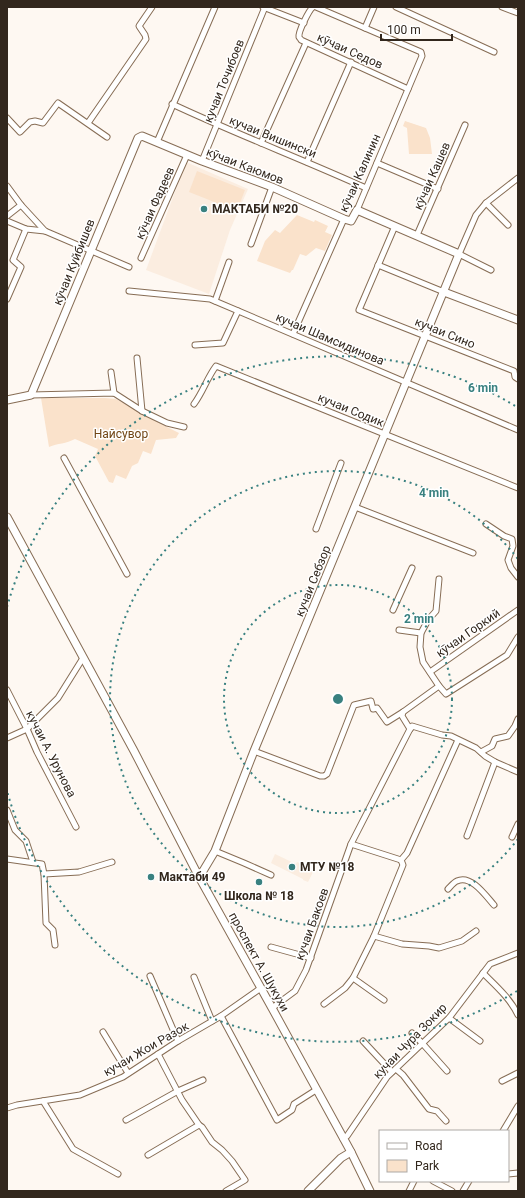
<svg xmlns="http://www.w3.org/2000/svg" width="525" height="1198" font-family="Roboto,sans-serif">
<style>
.built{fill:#fbede0}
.green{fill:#fae2cb}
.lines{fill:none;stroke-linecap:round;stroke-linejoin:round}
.street-casing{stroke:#876d55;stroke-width:7}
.secondary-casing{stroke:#876d55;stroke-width:9}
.street{stroke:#fff;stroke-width:5}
.secondary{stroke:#fff;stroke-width:7}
.ring{fill:none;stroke:#398180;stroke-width:2;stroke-dasharray:2 4}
.poi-dot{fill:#398180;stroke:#fff;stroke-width:1.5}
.labels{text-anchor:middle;stroke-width:3;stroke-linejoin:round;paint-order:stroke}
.street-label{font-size:12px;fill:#32271d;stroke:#fff}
.poi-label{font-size:12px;font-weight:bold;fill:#32271d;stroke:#fff;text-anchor:start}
.park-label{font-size:12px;fill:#714616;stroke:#fff}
.centre{fill:#398180;stroke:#fff;stroke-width:2}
.ring-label{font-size:12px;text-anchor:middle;font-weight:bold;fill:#398180;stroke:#fff;stroke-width:3;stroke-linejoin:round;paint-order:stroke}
</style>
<rect width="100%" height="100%" fill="#fef8f2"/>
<g class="built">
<path d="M186,162L248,189L230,230L209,294L146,270Z"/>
<path d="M275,854L296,864L297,862L304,865L302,869L307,872L308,870L313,872L308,882L303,880V879L271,863Z"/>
</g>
<g class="green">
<path d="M405,121L426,128L430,138L432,154H409L407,128L403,126Z"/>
<path d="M197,171L245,190L237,211L189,192Z"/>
<path d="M297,215L314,222L315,220L328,226L325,232L332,235L325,251L316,248L306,256L300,254L293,270H292L290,273L257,261L265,241L275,230L280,233Z"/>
<path d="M41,398H105L116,399L161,424L179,433L176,438L156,440L151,454L143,451L138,463L132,466L126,479L116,475L113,483L109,482L95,456L98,449L75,439C66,444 58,443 49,447Z"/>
</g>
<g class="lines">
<defs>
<g id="street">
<path d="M263,7L304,23"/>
<path d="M313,7C309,10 298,32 299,37C300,39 301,39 301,40L408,89"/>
<path d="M316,7L421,52L422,56L357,210"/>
<path d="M396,7L494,52"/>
<path d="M502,7L518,13"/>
<path d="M365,28L374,7"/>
<path d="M172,104C236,134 302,159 366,188"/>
<path d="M7,118L20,132L30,122L35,121L43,123L58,103L107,137"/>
<path d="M88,123L146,39L145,35L139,26L152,7"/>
<path d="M157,142L215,7"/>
<path d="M261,143L306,43"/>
<path d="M202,161L265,7"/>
<path d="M307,162L351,62"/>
<path d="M377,163L438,189"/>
<path d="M7,186L21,205L45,231L129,267"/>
<path d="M486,203L508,225"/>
<path d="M7,216L21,205"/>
<path d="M7,221L26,229L45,231"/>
<path d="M395,226L359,310L514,371L515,377L518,379"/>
<path d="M417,235L465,125"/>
<path d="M251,244L272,187"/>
<path d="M141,258L187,155"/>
<path d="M378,265L444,292"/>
<path d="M491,270L459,254L476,215L486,203L518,178"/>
<path d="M129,291L210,299L518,430"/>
<path d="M7,299L21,267L13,260L26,229"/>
<path d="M215,301L229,262"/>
<path d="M293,334L344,219"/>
<path d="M195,345L223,343L238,311"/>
<path d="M137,358L142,411"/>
<path d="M111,372L114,393"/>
<path d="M31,395L114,393L142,411L167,423L184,427"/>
<path d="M194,404C203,392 207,378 216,366L518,488"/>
<path d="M64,458L127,574"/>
<path d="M355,507L473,553"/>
<path d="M486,524L504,536L512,539L513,546L508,560L511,568L518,577"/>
<path d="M316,529L341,463"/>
<path d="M393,610L412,568"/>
<path d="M399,630L421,633"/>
<path d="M430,672L518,610"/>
<path d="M439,686L446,694L507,655L518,637"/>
<path d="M7,690L27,729L37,752L76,827"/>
<path d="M410,729L402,716L403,712L439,686L423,662L420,647L421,633L428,620L436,611L439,579"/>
<path d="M410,729L412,726L442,735L451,736L476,748L485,756L495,762L518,772"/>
<path d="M7,738L27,729L58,698L83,658"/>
<path d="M254,751L320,776H324L327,774L354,705L371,701L373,709L377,708L387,722L403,712"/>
<path d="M481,752L492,746L495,739L508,736L515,726L518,719"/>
<path d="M7,810L15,830L26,841L33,862"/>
<path d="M467,836L495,762"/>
<path d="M512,837L518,824"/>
<path d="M351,844L401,860"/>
<path d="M215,851L244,863L271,875"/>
<path d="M7,859L42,864L44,874L46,923L53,930L55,945"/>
<path d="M44,874L79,872L112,862"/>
<path d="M448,889C451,886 454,882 457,881C471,874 486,896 494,905"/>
<path d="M374,936L402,944L429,946L439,948L462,941L476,931"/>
<path d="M271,947L311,958"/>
<path d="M483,973C496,986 510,998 518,1015"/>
<path d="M150,976L178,1041"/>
<path d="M194,977L212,1021"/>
<path d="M353,978L384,1000"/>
<path d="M324,1004L345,988L353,978L374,936L403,865L401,860L407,853L458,740"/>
<path d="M272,1008L295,991L306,970L351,844L410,729"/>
<path d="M221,1016L277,1120L292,1110L294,1104L316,1090"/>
<path d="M449,1018L480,1041"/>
<path d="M103,1032L128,1073"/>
<path d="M412,1033L422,1043L447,1071"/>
<path d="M363,1041L392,1072"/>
<path d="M396,1069L403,1075L429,1109L437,1111L446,1121"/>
<path d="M502,1081L518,1073"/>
<path d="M43,1101L73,1149L118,1174"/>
<path d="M7,1108L17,1105L80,1095L123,1077L178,1041L221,1016L261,988"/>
<path d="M126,1120L178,1091L203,1080"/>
<path d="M199,1125L202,1127L212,1142L222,1150L232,1161L245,1180L226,1191"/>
<path d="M503,1131L518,1106"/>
<path d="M343,1139L347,1136L387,1077L449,1018L490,964L518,953"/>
<path d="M148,1155L199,1125L182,1100L158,1054"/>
<path d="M508,1174L518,1173"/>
<path d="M433,1181L452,1191"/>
<path d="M409,1191L414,1181"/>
<path d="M463,1191L469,1181"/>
</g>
<g id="secondary">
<path d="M444,292L518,320"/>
<path d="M7,400L31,395L138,138L142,136L202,161L272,187L344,219L351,221L357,210L459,254L254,751L215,851L203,871L198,875"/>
<path d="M7,517L134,751L198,875L272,1008L351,1152L370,1191"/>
<path d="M308,1191L341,1158L351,1152"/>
</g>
</defs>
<use href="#street" class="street-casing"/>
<use href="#secondary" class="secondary-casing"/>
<use href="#street" class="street"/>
<use href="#secondary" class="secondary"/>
</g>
<g class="ring">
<circle cx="338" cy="699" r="114"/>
<path d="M518 839A228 228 0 1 1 518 559"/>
<path d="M517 991A343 343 0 0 1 7 791M7 607A343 343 0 0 1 517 407"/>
</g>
<g class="poi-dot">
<circle cx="204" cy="209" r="4"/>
<circle cx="292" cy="867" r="4"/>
<circle cx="151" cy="877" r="4"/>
<circle cx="259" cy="882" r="4"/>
</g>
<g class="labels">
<g class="street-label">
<text transform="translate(350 51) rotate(24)" y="4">кӯчаи Седов</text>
<text transform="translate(224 81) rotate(-68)" y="4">кучаи Точибоев</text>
<text transform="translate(273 137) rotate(22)" y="4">кучаи Вишински</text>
<text transform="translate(245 166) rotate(21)" y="4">кӯчаи Каюмов</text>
<text transform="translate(360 173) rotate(-66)" y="4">кӯчаи Калинин</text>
<text transform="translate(432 176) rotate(-66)" y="4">кӯчаи Кашев</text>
<text transform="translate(155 203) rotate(-66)" y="4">кӯчаи Фадеев</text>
<text transform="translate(74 262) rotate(-68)" y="4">кӯчаи Куйбишев</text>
<text transform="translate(445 333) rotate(22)" y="4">кучаи Сино</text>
<text transform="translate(330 339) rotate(23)" y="4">кучаи Шамсидинова</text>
<text transform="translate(351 410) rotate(22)" y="4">кучаи Содик</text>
<text transform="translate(313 581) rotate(-68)" y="4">кучаи Себзор</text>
<text transform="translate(468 633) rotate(-35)" y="4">кӯчаи Горкий</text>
<text transform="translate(51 754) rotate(63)" y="4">кучаи А. Урунова</text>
<text transform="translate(312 924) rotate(-70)" y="4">кучаи Бакоев</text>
<text transform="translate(259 962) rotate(61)" y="4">проспект А. Шукухи</text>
<text transform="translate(410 1041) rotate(-46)" y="4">кучаи Чура Зокир</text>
<text transform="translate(146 1049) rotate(-30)" y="4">кучаи Жои Разок</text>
</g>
<g class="poi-label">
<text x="212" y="213">МАКТАБИ №20</text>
<text x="300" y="871">МТУ №18</text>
<text x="159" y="881">Мактаби 49</text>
<text x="259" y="900" text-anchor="middle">Школа № 18</text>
</g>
<g class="park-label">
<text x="121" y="438">Найсувор</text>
</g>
</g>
<circle cx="338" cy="699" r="6" class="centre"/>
<g class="ring-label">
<text x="483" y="392">6 min</text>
<text x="434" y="497">4 min</text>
<text x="419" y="623">2 min</text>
</g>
<rect width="525" height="1198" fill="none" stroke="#32271d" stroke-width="16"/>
<rect x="379" y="1130" width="130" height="52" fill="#ffffff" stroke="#ada9a5"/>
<rect x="387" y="1143" width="20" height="6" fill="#ffffff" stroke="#ada9a5"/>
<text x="415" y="1150" font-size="12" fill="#32271d">Road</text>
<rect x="387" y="1160" width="20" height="12" fill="#fae2cb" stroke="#ada9a5"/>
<text x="415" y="1170" font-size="12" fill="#32271d">Park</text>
<path d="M381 34v6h71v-6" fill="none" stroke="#32271d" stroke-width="2"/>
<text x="387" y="34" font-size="12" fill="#32271d" stroke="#ffffff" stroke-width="3" paint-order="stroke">100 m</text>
</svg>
